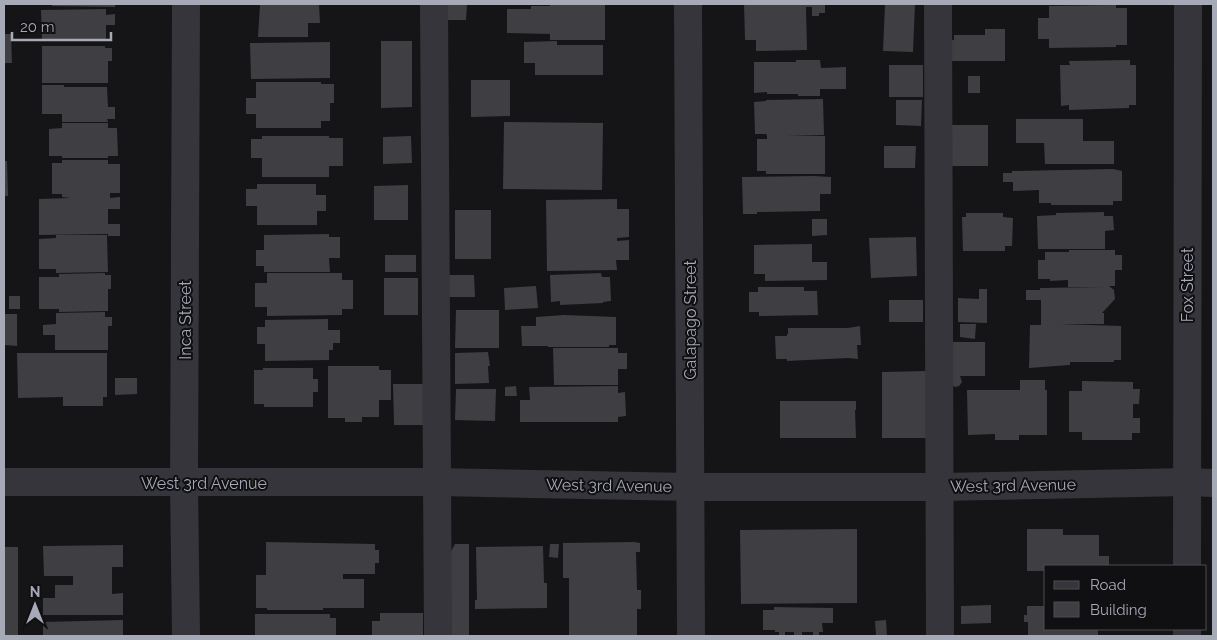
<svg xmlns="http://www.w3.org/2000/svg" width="1217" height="640" font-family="Raleway,sans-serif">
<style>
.building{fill:#3f3e43}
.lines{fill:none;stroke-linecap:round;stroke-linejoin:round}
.minor{stroke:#35353b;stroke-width:28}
.labels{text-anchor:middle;stroke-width:4;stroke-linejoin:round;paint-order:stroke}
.street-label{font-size:16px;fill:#a6a9b6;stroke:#100f11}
</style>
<rect width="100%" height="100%" fill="#151416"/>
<g class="building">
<path d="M52,4H115V7L52,6Z"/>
<path d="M319,4L320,23H308V37H258L260,5Z"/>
<path d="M443,4H467L466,20H442Z"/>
<path d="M550,4H605V40H550V34L507,33V9H531V6H550Z"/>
<path d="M744,4H825V13H819V16H812V7H806L807,50L756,51V40H745Z"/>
<path d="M885,4H915L913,52L883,51Z"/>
<path d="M1116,5V8H1127V45H1116V47L1049,48V39H1038V18H1049V6Z"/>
<path d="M106,9V15L115,14V25H106V40L42,41L41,10Z"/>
<path d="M985,29H1005V61H951V40H954V35H985Z"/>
<path d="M4,34H11L12,63H4Z"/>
<path d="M381,41H412V107L381,108Z"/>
<path d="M557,41V45H603V75H535V63H524V42Z"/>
<path d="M330,42V78L251,79L250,43Z"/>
<path d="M42,46H105V48H112V61H108V83H42Z"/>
<path d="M796,60H820L821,68L846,67V89H820V96H798V94H767V92L754,93V62H796Z"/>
<path d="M1130,60V65H1136V105H1129V108L1069,110V105L1061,106L1060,65H1070L1069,61Z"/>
<rect x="889" y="65" width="34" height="32"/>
<rect x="968" y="76" width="12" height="17"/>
<path d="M471,80H510V116L471,117Z"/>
<path d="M256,82H321V84H334V103H330V121H321V128H256V114H246V98H256Z"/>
<path d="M42,85H64V87H107L108,107H115V119H107L108,122H62V114H42Z"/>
<path d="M823,99L824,135L787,136H825V174H766V171H757V139H767V136L766,134H755L754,102L766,101V100Z"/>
<path d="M896,100H922L921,126L896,125Z"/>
<path d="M1016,119H1083V141H1114V164H1045L1044,143H1016Z"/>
<path d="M504,122L603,123L602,190L503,189Z"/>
<path d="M62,123H108V128H117L118,156H108V158H62V156H49V129L62,128Z"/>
<rect x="949" y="125" width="39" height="41"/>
<path d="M262,136H329V138H343V166H329V177H262V158H251V139H262Z"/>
<path d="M411,136L412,163L383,164V137Z"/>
<path d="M884,146H916L915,168H884Z"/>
<path d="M62,160H108V164H120V193H110V198L120,197V209H108V224H120V236H108V234L39,235V199L70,198L62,197V194H52V163H62Z"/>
<path d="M4,161H7L8,196H4Z"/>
<path d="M1113,169L1122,171V201H1113V205H1051V203H1039V190L1013,191V182H1003V173H1012V171Z"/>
<path d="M813,176L831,177V194H820V211L757,212V214H743L742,177Z"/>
<path d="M257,184H316V195H326V211H317V225H257V206H246V189H257Z"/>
<path d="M408,185V220H374V186Z"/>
<path d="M617,199V209H629V237L617,238V241L629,240V260H616L617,270L547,271L546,200Z"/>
<rect x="455" y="210" width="36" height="49"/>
<path d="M1104,212V216H1113L1114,230L1105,231V249H1038L1037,216L1056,215V213Z"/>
<path d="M966,213H1003V217L1013,218L1012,246H1005V251H963L962,217H966Z"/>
<path d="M812,219H827V235L812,236Z"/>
<path d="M329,234V237H340V258H329L330,272H264V266H256V250H264V235Z"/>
<path d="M56,235H107L108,272L56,273V269H39V239L56,238Z"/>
<path d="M916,237L917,276L871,278L869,238Z"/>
<path d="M812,244V262H827V280L765,281V274H754V245Z"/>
<path d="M1069,250H1115V255H1122V270H1115V286H1109L1114,290L1115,299L1102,313H1104V324H1060L1121,326V360H1114V362H1070V365L1029,368L1030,325H1041V300H1026V290H1040V288L1103,287H1068V280L1050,281V279H1038V260H1045V252H1069Z"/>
<rect x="385" y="255" width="31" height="17"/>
<path d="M105,273V275H111V289H108V311L59,312V309H39V277H59V274Z"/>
<path d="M267,273H342V280H353V309H342V315L267,316V307H255V283H267Z"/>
<path d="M601,273L602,277H610L611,301L603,302V303L560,305V301L551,302L550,275Z"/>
<path d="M448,275H474L475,297H449Z"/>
<rect x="384" y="278" width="34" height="37"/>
<path d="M536,286L538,308L505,310L504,288Z"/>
<path d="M758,287H804V291H817L818,315L759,316V312H749V292H758Z"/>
<path d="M979,289H987V323L958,322V298L979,299Z"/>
<rect x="9" y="296" width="11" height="13"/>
<rect x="889" y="300" width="34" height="22"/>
<path d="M456,310H499V348H455Z"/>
<path d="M105,312V317H112V326H108V350H55V335H43V325L56,324V313Z"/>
<path d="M4,314H17V346L4,345Z"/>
<path d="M564,315L616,317V345H609V347H548V346H522L521,326H536V317Z"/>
<path d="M328,319V330H340V343H333V350H329V360L265,361V344H257V327H265V320Z"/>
<path d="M960,324H976L975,339L960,337Z"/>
<path d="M860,326L861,345H857L858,359L848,358L787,361V359H776L775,336H787V334H788V328H848Z"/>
<path d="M949,342H985V376H960L962,382L959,386L955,387L952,385Z"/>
<path d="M553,348H618V353H627V369H618V385H554Z"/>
<path d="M488,352L490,366H488L489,383L455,384V353Z"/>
<path d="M17,353H107V397H103V406H63V397L18,398Z"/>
<path d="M328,366H379V370H391V400H379V417H362V422H345V418H328Z"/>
<path d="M263,368H313V379H318V392H313V407H264V404H254V370H263Z"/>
<path d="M927,371V438H882V372Z"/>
<path d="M115,378H137V394L115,395Z"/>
<path d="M1020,380H1045V390H1047V435H1019V440H995V434L968,435L967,390H1020Z"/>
<path d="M1082,381L1133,382V389H1140L1139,404H1133V418H1140V433H1132V440H1082V432H1069V391H1082Z"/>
<path d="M393,384H426V425H394Z"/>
<path d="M516,386L517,396H505V387Z"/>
<path d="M618,386V393L625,392L626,416L618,417V422H520V400H530L529,387Z"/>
<path d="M456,389H496L495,421L455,420Z"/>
<path d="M780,401H856V410H855L856,438H780Z"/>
<path d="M857,529V603L741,604L740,530Z"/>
<path d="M1027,529H1063V535H1099V556H1109V566H1046V571H1027Z"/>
<path d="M266,542L375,544V550H379V563H375V574H343V579H364V608H323V610H267V608H256V575H266Z"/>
<path d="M634,542L640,543V552H636L637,590H641V609H637V636H569V578H563V543Z"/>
<path d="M455,544H469V636H449V555Z"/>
<path d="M550,544H559L558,558L549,557Z"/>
<path d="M123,545V567H112V594L123,593V615H43V598H55V585H73V576H44L43,546Z"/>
<path d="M543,546L544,583H547V608L475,609V600H477L476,547Z"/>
<path d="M5,547H18V636H4Z"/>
<path d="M991,605V623L961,624V606Z"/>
<path d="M1027,606H1046V629H1098V636H1028V622H1024V615H1027Z"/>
<path d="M774,607L833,608V623H822L823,632H819V635H813V632H802V636H794V632H785V635H779V632H775V630H763V610H774Z"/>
<path d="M380,613H423V636H380V635H372V621H380Z"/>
<path d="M255,614H330V618H336V636H255Z"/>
<path d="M123,620V636H43V622Z"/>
<path d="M886,620L887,636H876L875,621Z"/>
</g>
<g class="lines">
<g class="minor">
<path d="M186,4L184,483L186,636"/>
<path d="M434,4L438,636"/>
<path d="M688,4L691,636"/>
<path d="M938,4L940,636"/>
<path d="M4,482H438L691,487H940L1186,482L1213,483"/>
<path d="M1187,566L1188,4"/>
<path d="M1187,629V636"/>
</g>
</g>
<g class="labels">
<g class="street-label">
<text transform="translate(1187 285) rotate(-90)" y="6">Fox Street</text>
<text transform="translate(185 320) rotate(-90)" y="6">Inca Street</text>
<text transform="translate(690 320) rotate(-90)" y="6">Galapago Street</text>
<text x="204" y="489">West 3rd Avenue</text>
<text transform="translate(609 485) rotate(1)" y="6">West 3rd Avenue</text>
<text transform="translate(1013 485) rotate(-1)" y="6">West 3rd Avenue</text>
</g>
</g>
<rect width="1217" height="640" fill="none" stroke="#a6a9b6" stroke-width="10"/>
<rect x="1044" y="565" width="162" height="65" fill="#100f11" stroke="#4c4d53"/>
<rect x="1054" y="581" width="25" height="8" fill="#35353b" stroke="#4c4d53"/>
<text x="1090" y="590" font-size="15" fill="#a6a9b6">Road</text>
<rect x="1054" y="602" width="25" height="15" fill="#3f3e43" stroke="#4c4d53"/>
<text x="1090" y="615" font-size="15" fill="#a6a9b6">Building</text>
<g transform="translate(35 605)" stroke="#100f11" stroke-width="4" paint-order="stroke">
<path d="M0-4L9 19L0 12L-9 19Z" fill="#a6a9b6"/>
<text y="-8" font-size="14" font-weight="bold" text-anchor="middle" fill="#a6a9b6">N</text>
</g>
<path d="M12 32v8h99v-8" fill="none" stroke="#a6a9b6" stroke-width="2.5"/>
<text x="20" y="32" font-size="15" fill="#a6a9b6" stroke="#100f11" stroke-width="4" paint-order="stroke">20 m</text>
</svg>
